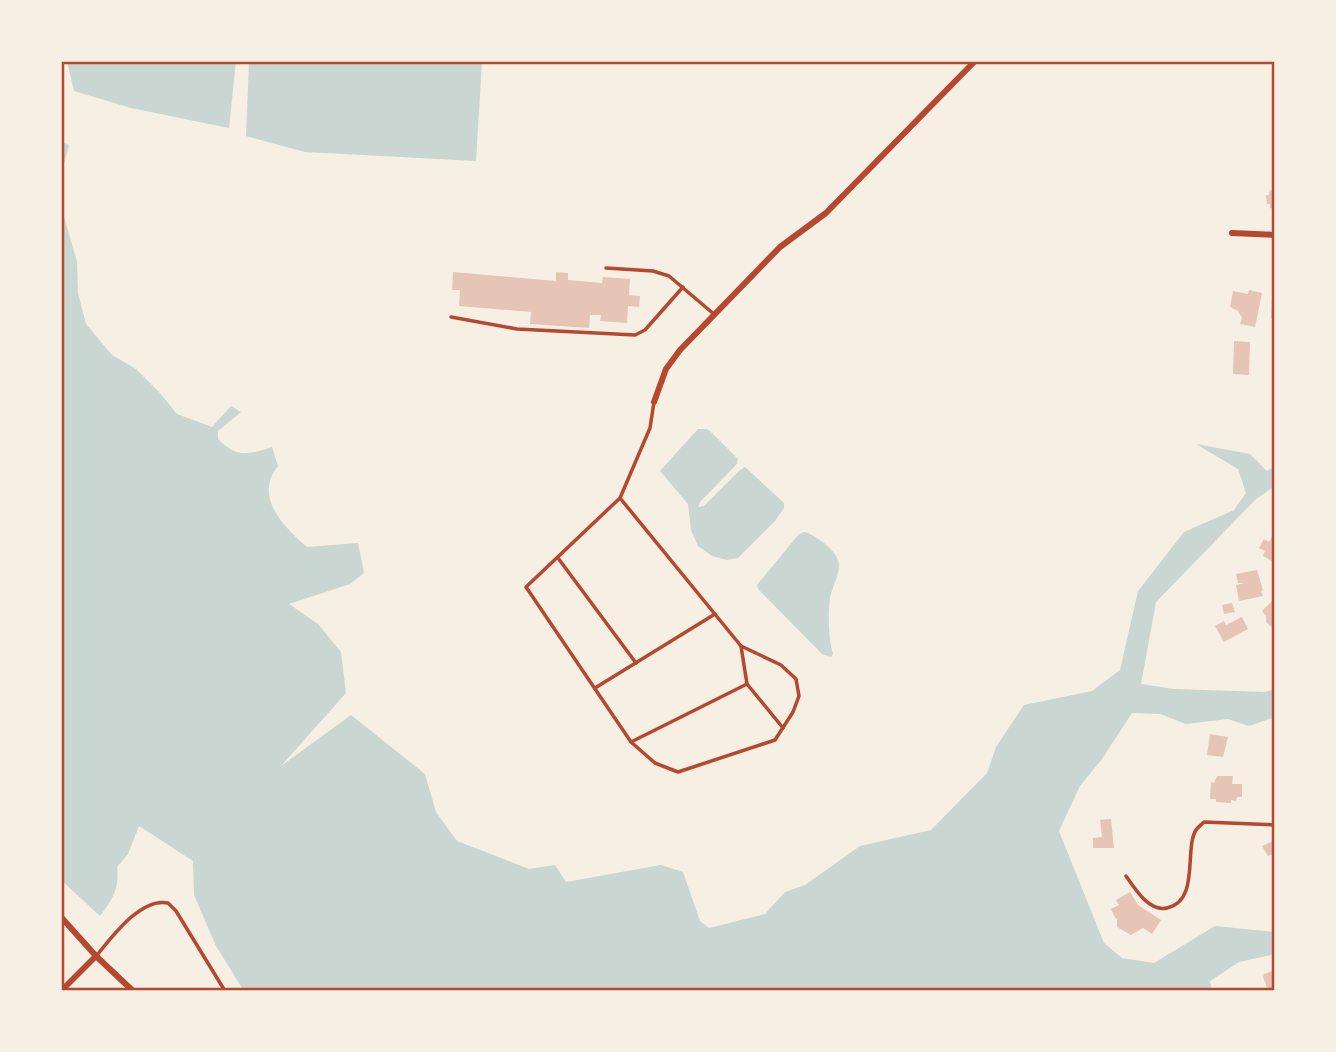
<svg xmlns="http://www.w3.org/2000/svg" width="1336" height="1052" font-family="Jost,sans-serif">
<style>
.water{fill:#c9d6d2}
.building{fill:#e6c5b7}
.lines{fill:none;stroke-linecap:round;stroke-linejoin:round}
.service{stroke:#b5482f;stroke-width:3.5}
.minor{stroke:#b5482f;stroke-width:6}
.neatline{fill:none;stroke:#b5482f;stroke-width:2.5}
</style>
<rect width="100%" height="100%" fill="#f6efe4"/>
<g class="water">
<path d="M67,61H236L229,128L131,108L74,91Z"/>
<path d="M249,61H482L476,161L305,152L246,136Z"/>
<path d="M61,141L69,145L61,175L63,213L77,262L78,293L86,324L112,355L136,369L160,393L177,414L212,427L231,406L241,412L218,431V439C236,458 248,455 272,447L278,466C253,497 284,527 307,547L358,543L364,573L350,584L289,604L318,624L341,652L346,693L281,766L351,715L425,774L436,812L457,841L529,869L555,865L566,882L661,865L683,872L700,921L709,928L765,914L785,892L805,885L860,846L931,830L987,773L996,747L1024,705L1092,691L1120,670L1138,591L1184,532L1234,510L1246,493L1238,469L1196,444L1250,454L1267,471L1275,466V486L1256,499L1156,602L1141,684L1174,689L1265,692L1275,689V717L1249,726L1228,719L1186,724L1160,714L1132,713L1102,759L1080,786L1059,831L1104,943L1122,958L1154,963L1215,926L1275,932V954L1239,962L1210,981L1212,991H244L216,946L194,895L193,861L139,826L128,854L117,867C120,888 112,900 100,916L61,880Z"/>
<path d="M698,429H706L710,431L738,459L736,465L700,502L698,507L704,506L740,470L745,467L784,503V508L775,521L738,558L727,560L712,556L698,546L691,530L688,504L660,471Z"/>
<path d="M804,532C815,534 840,553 839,565C839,576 832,587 830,598C828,614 828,637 833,654L831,657L822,654L759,590L757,585L799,534Z"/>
</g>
<g class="building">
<path d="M1270,190L1275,191V209L1270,208V204H1267L1266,195H1269Z"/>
<path d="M453,272L556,281V272L568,273V280L602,283L603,277L630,279L629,295L640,296L639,307L628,306L627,323L600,321L601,315H590L589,328L530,324L531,312L459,306L460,290H452Z"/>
<path d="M1249,290L1262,293L1255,327L1240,324L1242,318L1238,311L1230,307L1233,291L1248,294Z"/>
<path d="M1272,295H1275V319L1271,318Z"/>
<path d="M1234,341L1250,342L1249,375L1233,374Z"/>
<path d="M1275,531V563L1263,556L1265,551L1259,548L1264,539L1269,542Z"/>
<path d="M1257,570L1263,590L1261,591L1263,596L1239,601L1236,585L1245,583H1238L1236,574Z"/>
<path d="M1273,600L1275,602V630L1266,622V616L1262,611Z"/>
<path d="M1232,603L1235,612L1224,614L1222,605Z"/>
<path d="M1242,617L1248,629L1224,642L1215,626L1224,621L1226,625Z"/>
<path d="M1210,734L1228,737L1223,757L1207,755Z"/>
<path d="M1217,776H1233L1232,784H1242V797H1237L1236,801L1231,800V803L1216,802V799H1210L1211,782L1214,783Z"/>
<path d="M1111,819L1114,848H1093V838L1102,837L1100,820Z"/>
<path d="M1275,840V853L1268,856L1262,846Z"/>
<path d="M1130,892L1138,905L1161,920L1152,934L1143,928L1131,935L1117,927V918L1116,919L1111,909L1119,905L1116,900Z"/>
<path d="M1272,971L1275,973V988L1268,990L1263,977L1264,974Z"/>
</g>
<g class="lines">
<g class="service">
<path d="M606,268L653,271L669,276L715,315"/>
<path d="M451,317L517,329L635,335L645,330L683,287"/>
<path d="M620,498L526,587L631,742L655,763L678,772L775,740L793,712L799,696L796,679L781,665L741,646L620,498L650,428L654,402"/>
<path d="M558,558L636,663"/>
<path d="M741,646L747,684L783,728"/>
<path d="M595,688L715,614"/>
<path d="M631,742L747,684"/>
<path d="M1126,876C1135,889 1149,912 1167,908C1200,901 1184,849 1196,830C1198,827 1201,825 1204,822L1275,825"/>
<path d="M97,955C112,937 141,897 168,903L176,911L225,991"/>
</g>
<g class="minor">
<path d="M1232,233L1275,235"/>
<path d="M654,402L666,369L680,350L780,247L826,213L975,61"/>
<path d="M61,917L96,956L133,991"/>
<path d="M61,991L96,956"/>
</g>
</g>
<rect width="1336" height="1052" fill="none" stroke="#f6efe4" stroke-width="126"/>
<rect x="63" y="63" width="1210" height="926" class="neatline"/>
</svg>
